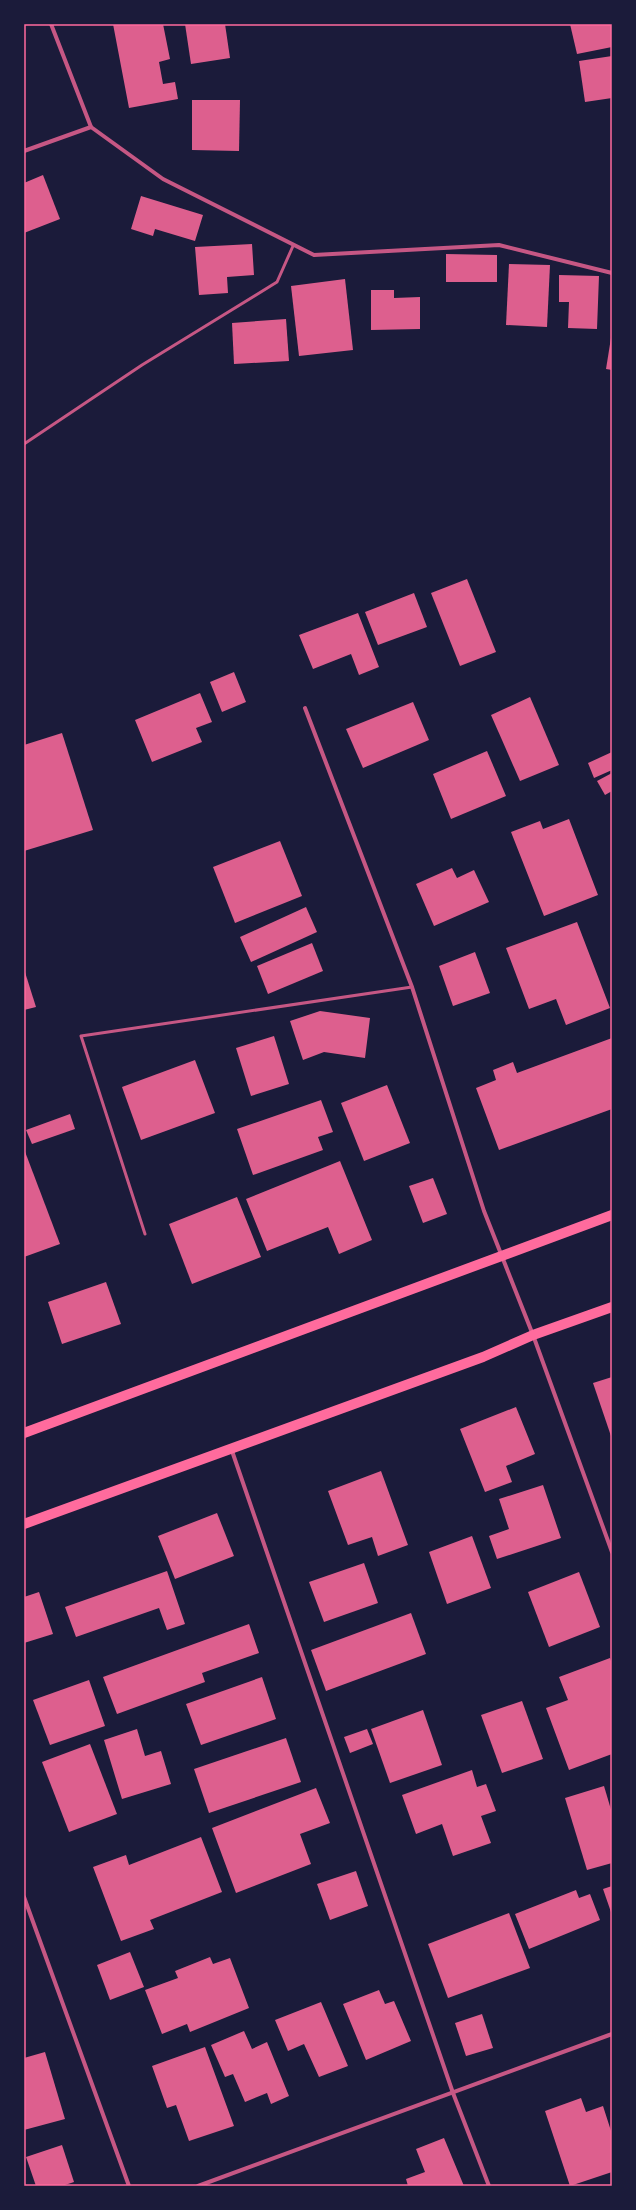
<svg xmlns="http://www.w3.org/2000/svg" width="636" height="2210" font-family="Merriweather,serif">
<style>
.building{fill:#dd5f8e}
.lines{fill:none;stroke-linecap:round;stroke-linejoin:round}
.service{stroke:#c65784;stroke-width:3}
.minor{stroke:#c65784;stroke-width:4}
.primary{stroke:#ff6b9d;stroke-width:10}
.neatline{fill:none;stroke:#ff6b9d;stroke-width:1.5}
</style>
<rect width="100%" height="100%" fill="#1b1b3a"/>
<g class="building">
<path d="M113,24H163L170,59L159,62L163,84L175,82L178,99L129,108Z"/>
<path d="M185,24H225L230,58L191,64Z"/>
<path d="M570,24H612V47L577,54Z"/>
<path d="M612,56V98L585,102L579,61Z"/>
<path d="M192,100H240L239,151L192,150Z"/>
<path d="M43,175L60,219L24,233V183Z"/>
<path d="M141,196L203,215L195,241L155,229L153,236L131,229Z"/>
<path d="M252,244L254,275L227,277L228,293L199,295L195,247Z"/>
<path d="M446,254L497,255V282H446Z"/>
<path d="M509,264L550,265L547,327L506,325Z"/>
<path d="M559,275L599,276L597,329L568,328L569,302H559Z"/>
<path d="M345,279L353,350L299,356L291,286Z"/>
<path d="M371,290H394V298L420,297V329L371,330Z"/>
<path d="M286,319L289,361L234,364L232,323Z"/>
<path d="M611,338H612V370L606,369Z"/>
<path d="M467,579L496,652L460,666L431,593Z"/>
<path d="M414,593L427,627L378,645L365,612Z"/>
<path d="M358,613L379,667L359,675L351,654L313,669L299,635Z"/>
<path d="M234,672L246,702L222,712L210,682Z"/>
<path d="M200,693L212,722L196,728L202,742L152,762L135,720Z"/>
<path d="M530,697L559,765L520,781L491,715Z"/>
<path d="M413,702L429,740L363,768L346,729Z"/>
<path d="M62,733L93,830L24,851V745Z"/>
<path d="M487,751L506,796L451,819L433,774Z"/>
<path d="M612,752V770L594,778L588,763Z"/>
<path d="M612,773V791L605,795L597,781Z"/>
<path d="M569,819L598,895L544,916L511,832L540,821L543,829Z"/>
<path d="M280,841L302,896L235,923L213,867Z"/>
<path d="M452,868L457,878L474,870L489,902L434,926L416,884Z"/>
<path d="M306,907L317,932L251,962L240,937Z"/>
<path d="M577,922L610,1008L566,1025L556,999L529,1009L506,948Z"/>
<path d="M312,943L323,971L268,994L257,966Z"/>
<path d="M475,952L490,993L453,1006L439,966Z"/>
<path d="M24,969L36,1007L24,1010Z"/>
<path d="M320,1011L370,1018L365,1058L324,1052L303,1060L290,1021Z"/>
<path d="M274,1036L289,1084L251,1096L236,1048Z"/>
<path d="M612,1038V1109L499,1150L476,1088L496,1080L493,1070L513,1062L517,1073Z"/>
<path d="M195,1060L215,1113L141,1140L122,1087Z"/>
<path d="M387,1085L410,1143L364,1161L341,1103Z"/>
<path d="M321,1100L333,1132L318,1137L323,1150L253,1175L237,1129Z"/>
<path d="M70,1114L75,1129L32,1144L26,1130Z"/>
<path d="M24,1149L60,1244L24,1257Z"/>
<path d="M340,1161L372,1240L339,1254L328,1227L267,1251L246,1199Z"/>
<path d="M433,1178L447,1214L423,1223L409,1186Z"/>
<path d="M237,1197L261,1257L192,1284L169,1224Z"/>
<path d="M106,1282L121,1324L62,1344L48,1302Z"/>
<path d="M612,1377V1439L593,1383Z"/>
<path d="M516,1407L535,1454L506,1466L512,1482L485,1492L460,1429Z"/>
<path d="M381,1471L408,1545L378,1556L372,1537L348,1545L328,1491Z"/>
<path d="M543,1485L561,1538L497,1559L489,1536L509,1529L499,1499Z"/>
<path d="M217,1513L234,1556L175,1579L158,1536Z"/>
<path d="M472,1536L491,1588L447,1604L429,1552Z"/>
<path d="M364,1563L378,1603L324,1622L309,1582Z"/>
<path d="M167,1571L185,1624L167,1630L159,1608L76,1637L65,1607Z"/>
<path d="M579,1572L600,1627L549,1647L528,1592Z"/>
<path d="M39,1592L53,1634L24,1643V1597Z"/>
<path d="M411,1613L426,1654L326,1691L311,1650Z"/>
<path d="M249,1624L259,1653L202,1673L205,1682L117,1714L103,1677Z"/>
<path d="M610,1658L612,1664V1754L569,1770L546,1708L568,1700L559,1677Z"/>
<path d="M262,1677L276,1719L201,1745L186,1704Z"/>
<path d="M89,1680L105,1726L50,1745L33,1700Z"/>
<path d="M522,1701L543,1759L502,1773L481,1715Z"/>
<path d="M423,1710L442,1765L390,1783L371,1729Z"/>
<path d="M137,1729L145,1756L161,1751L171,1784L122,1799L104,1740Z"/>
<path d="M367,1729L373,1744L350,1753L344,1737Z"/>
<path d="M286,1738L301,1782L209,1813L194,1769Z"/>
<path d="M90,1744L117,1814L69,1832L42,1762Z"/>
<path d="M472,1770L477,1787L486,1784L496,1811L481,1816L491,1843L453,1856L442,1824L416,1834L402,1795Z"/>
<path d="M604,1786L612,1813V1863L587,1870L565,1798Z"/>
<path d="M316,1788L330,1823L300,1834L311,1864L236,1893L212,1828Z"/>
<path d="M201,1837L222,1892L150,1920L154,1929L121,1941L93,1867L126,1855L129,1865Z"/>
<path d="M356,1871L368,1906L330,1920L317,1884Z"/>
<path d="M612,1886V1915L603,1889Z"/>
<path d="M576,1890L579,1898L590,1894L600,1920L529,1949L515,1914Z"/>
<path d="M509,1913L530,1968L448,1998L428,1944Z"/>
<path d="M130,1952L144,1987L110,2000L97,1965Z"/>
<path d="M210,1957L213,1964L230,1958L249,2008L190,2032L187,2024L162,2034L145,1990L178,1978L175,1971Z"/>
<path d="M379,1990L385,2004L394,2001L411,2041L366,2060L343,2004Z"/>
<path d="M321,2002L348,2066L319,2077L304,2044L288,2051L275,2020Z"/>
<path d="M482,2014L493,2048L466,2056L455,2023Z"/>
<path d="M244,2031L252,2049L267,2042L289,2096L271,2104L267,2093L245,2102L233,2074L225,2077L211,2045Z"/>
<path d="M205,2047L234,2126L189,2141L176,2105L167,2108L152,2066Z"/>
<path d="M45,2052L65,2119L24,2130V2058Z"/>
<path d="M581,2098L586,2112L603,2106L612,2134V2172L570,2186L545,2111Z"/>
<path d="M444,2138L464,2186H408L406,2179L425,2172L416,2149Z"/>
<path d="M62,2145L74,2182L62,2186H36L26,2157Z"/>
</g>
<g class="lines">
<g class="service">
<path d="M24,444L142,365L277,282L293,246"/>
<path d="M145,1234L81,1036L412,987"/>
</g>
<g class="minor">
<path d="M51,24L91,127L163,179L314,255L499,245L612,273"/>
<path d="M24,151L91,127"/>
<path d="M305,708L412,987L484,1211L533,1335L612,1552"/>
<path d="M231,1448L453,2093L489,2186"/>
<path d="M24,1897L129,2186"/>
<path d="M198,2186L612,2034"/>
</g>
<g class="primary">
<path d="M24,1433L612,1215"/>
<path d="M24,1524L483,1357L533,1335L612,1307"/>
</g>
</g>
<rect width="636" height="2210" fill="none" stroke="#1b1b3a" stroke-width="50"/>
<rect x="25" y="25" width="586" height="2160" class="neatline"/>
</svg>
